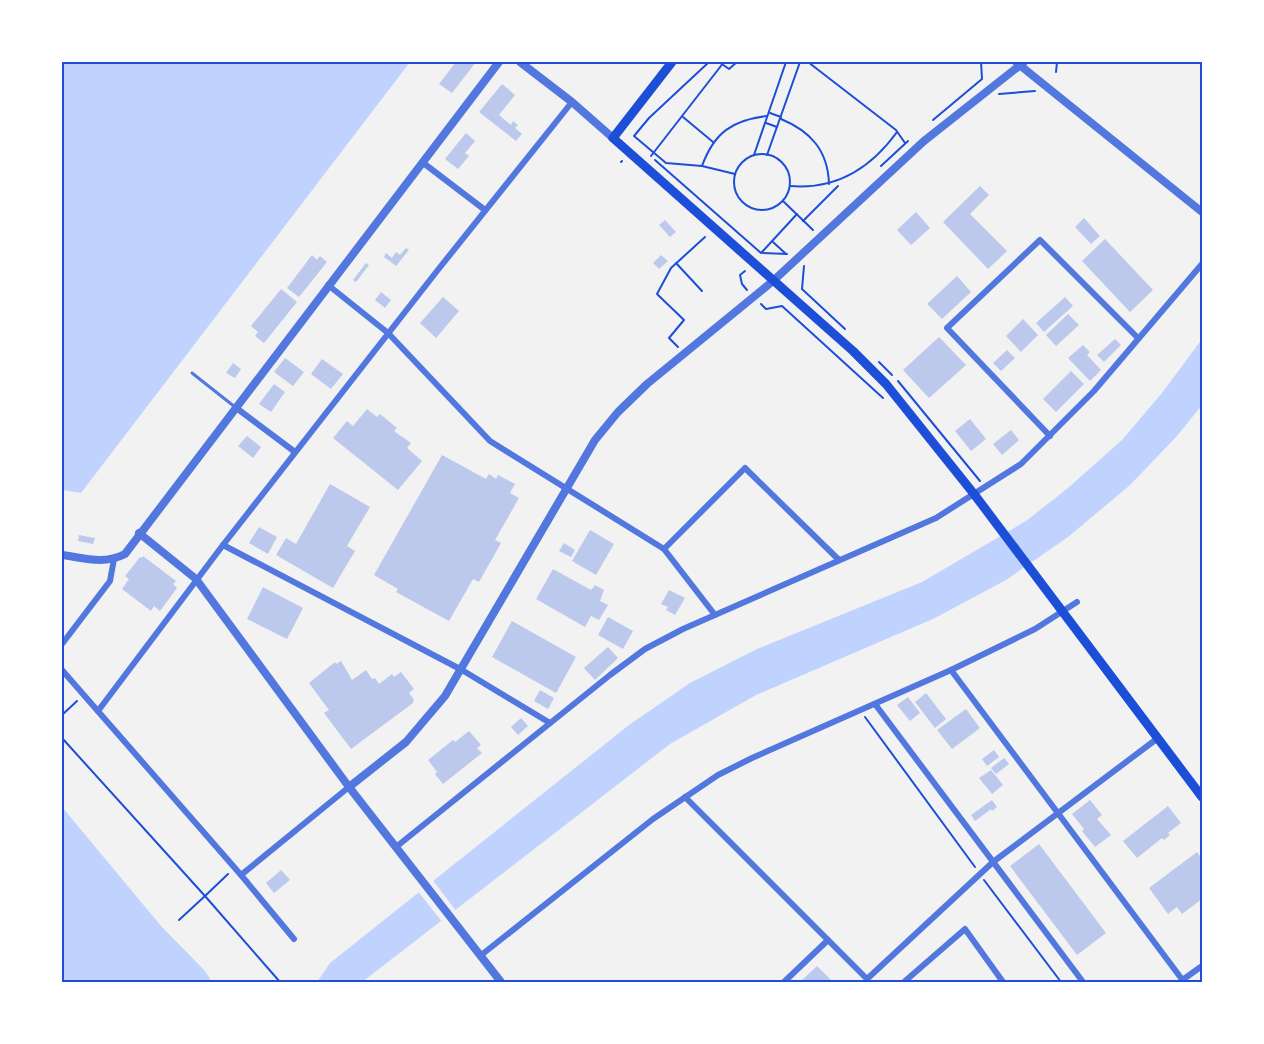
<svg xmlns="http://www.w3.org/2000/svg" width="1264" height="1044" font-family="Jost,sans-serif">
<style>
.water{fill:#bfd3fe}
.pier{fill:#f2f2f2}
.building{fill:#bdc9ec}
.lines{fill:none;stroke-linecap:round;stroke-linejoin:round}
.path{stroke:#1d4ed8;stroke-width:2}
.service{stroke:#5277de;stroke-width:3}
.minor{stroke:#5277de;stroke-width:6}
.tertiary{stroke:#5277de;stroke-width:8}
.secondary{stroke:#1d4ed8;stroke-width:9}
.neatline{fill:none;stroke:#1d4ed8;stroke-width:2}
</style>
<rect width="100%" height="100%" fill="#f2f2f2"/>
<g class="water">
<path d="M62,62H410L81,493L62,490Z"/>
<path d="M1202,339V405L1177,436L1130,485L1068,537L1006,580L935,618L756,695L670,744L362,982H317L330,963L629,725L690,683L757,649L922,582L1026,521L1068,488L1122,440L1162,393Z"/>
<path d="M62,807L161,926L205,971L212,982H62Z"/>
</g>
<path class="pier" d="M431,878L457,912L443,923L417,890Z"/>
<g class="building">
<path d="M456,62H476L452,93L439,84Z"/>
<path d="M502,84L515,95L499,115L511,125L513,121L518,125L515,128L522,134L516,141L479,112Z"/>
<path d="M466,133L475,141L465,153L469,156L458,169L445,159Z"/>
<path d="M980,186L989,195L970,214L1007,251L988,269L943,222Z"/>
<path d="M916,212L930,228L911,245L897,230Z"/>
<path d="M1084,218L1100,236L1091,244L1075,227Z"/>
<path d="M665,220L676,232L670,237L659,225Z"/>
<path d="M1105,239L1153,290L1130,312L1082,261Z"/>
<path d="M406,248L409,250L396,266L384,257L386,253L392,258L396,252L400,255Z"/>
<path d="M312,255L317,260L320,256L327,262L299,297L287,288Z"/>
<path d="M661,255L668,261L659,269L653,263Z"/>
<path d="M366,263L369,265L356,282L353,280Z"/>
<path d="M957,276L971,292L942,319L927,304Z"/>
<path d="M281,289L297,302L264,343L255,336L258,332L251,326Z"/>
<path d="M381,292L391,300L385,308L375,300Z"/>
<path d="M443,297L459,311L436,338L420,323Z"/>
<path d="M1065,297L1073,306L1044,332L1036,323Z"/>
<path d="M1068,314L1079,325L1056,346L1046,335Z"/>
<path d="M1023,319L1038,335L1021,352L1006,336Z"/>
<path d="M939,337L966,365L929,398L903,370Z"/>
<path d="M1115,339L1121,345L1104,362L1097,355Z"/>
<path d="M1083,345L1090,352L1087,355L1101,370L1090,381L1068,358Z"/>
<path d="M1007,350L1015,358L1001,371L993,363Z"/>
<path d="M285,358L304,372L293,386L274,372Z"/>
<path d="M322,359L343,374L331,389L311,374Z"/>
<path d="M233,363L241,369L235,378L226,373Z"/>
<path d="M1071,371L1084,384L1056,412L1043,399Z"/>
<path d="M274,384L285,392L271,412L259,404Z"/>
<path d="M367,409L377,417L380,414L397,428L394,431L411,443L407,448L422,461L398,490L333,438L347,421L353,426Z"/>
<path d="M970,419L986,439L971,451L955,431Z"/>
<path d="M1011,430L1019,440L1002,455L993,444Z"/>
<path d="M247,436L261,447L253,458L238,446Z"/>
<path d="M442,455L486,479L489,474L496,479L498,475L515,484L510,493L519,498L495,540L501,543L479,582L473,579L449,621L396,592L398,589L374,575Z"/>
<path d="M330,484L370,507L347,546L355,551L333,588L276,555L286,538L296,544Z"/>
<path d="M259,527L277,537L268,554L249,543Z"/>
<path d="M590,530L614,544L596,575L572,561Z"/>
<path d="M79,535L95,538L93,544L78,541Z"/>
<path d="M564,543L575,550L571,557L559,551Z"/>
<path d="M143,556L176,581L173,584L177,588L160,611L154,606L151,611L122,589L129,579L125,576L140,557L142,558Z"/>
<path d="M553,569L591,590L595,585L604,590L600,601L608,605L599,620L591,616L585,627L536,599Z"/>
<path d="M263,587L303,608L287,639L247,619Z"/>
<path d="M669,590L685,598L675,615L666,610L668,607L661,604Z"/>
<path d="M608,617L633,631L623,649L598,635Z"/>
<path d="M512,621L576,657L556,693L492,657Z"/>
<path d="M608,647L618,658L595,680L584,668Z"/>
<path d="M341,661L352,680L366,670L372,679L375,678L379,684L392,674L394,677L401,672L414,689L409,693L414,700L413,703L351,749L324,713L329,710L309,683L335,662L336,664Z"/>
<path d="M540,690L554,698L548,709L534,701Z"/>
<path d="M926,693L946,719L935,728L915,702Z"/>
<path d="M908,697L920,713L910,721L897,705Z"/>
<path d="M966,709L980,728L952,749L937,730Z"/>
<path d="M521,718L528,726L518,735L511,727Z"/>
<path d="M469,731L481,745L477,748L482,753L443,784L435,774L437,772L428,760L453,740L455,742Z"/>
<path d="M994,750L999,757L987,766L982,759Z"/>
<path d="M1004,758L1009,764L996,774L991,768Z"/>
<path d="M991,770L1003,785L992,794L979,778Z"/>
<path d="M992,800L997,807L992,811L991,809L975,821L971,815Z"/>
<path d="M1090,800L1102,815L1097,819L1111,835L1095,847L1082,831L1084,829L1072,814Z"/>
<path d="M1168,806L1181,823L1168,833L1170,835L1164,840L1162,838L1137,858L1123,841Z"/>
<path d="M1039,844L1106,933L1077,955L1010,866Z"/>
<path d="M1197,852L1202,859V899L1182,914L1177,907L1168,914L1149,888Z"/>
<path d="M281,870L290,880L274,893L266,883Z"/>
<path d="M817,966L832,981L830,982H800Z"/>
</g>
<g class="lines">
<g class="path">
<path d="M709,62L649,118L634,136L666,163L702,166L735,174"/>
<path d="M719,62L729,69L737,62"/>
<path d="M808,62L896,130L905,143"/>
<path d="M1056,72L1057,62"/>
<path d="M999,94L1035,91"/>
<path d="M770,113L781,117"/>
<path d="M683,117L713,142"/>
<path d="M781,119C810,131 828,150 829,184"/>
<path d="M933,120L982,79L981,62"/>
<path d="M766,123L777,127"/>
<circle cx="762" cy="182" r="28"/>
<path d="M754,155L786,62"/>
<path d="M767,155L800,62"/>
<path d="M651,156L724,62"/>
<path d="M655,160L761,253L797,214"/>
<path d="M621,162L622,161"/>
<path d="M702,166C714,133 732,120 767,116"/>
<path d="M881,166L908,141"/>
<path d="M790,186C836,190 871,168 897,132"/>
<path d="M783,201L813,230"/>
<path d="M803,221L838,186"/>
<path d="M773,242L786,254"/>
<path d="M763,253L787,254"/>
<path d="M676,263L702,291"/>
<path d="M804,266L802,289L845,329"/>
<path d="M745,271L740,275L742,284L747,290"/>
<path d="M761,304L766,309L782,306L883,398"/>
<path d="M678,347L669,338L684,320L657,294L671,268L705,237"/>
<path d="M879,362L892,375"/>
<path d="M898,381L980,481"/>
<path d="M62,715L77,701"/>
<path d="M865,717L975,867"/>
<path d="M62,738L205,896L228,874"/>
<path d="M984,880L1061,982"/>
<path d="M179,920L205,896L280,982"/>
</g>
<path class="service" d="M192,373L235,407"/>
<g class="minor">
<path d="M422,162L485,210"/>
<path d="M328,285L388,333L490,441L664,549L715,615"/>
<path d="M235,407L295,452"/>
<path d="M1050,436L947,328L1040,240L1138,338"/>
<path d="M223,545L462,670L550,723"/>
<path d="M664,549L745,468L839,560"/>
<path d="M62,644L110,581L114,559"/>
<path d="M62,670L241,875L349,787"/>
<path d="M951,670L1184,982"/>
<path d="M875,704L1083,982"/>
<path d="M98,711L223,545L437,271L572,102"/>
<path d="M685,797L867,979L993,862L1158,738"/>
<path d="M396,847L610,675L645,649L683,629L936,518L1021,464L1094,391L1202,264"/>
<path d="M241,875L294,939"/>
<path d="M480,956L653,819L718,775L752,758L951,670L1035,629L1077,602"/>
<path d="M1181,981L1202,966"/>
<path d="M784,982L828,940"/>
<path d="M904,982L965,929L1003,982"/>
</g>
<g class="tertiary">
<path d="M520,62L572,102L613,138"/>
<path d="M1016,62L1202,212"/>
<path d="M139,533L196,579L349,787L501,982"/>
<path d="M62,555C84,558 104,565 125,554L499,62"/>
<path d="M349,787L406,742L445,696L595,440L618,412L647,384L773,281L924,141L1024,62"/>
</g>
<path class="secondary" d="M672,62L613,138L853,351L886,384L974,494L1202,797"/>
</g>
<rect width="1264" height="1044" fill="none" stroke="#ffffff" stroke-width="126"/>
<rect x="63" y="63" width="1138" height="918" class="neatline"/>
</svg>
